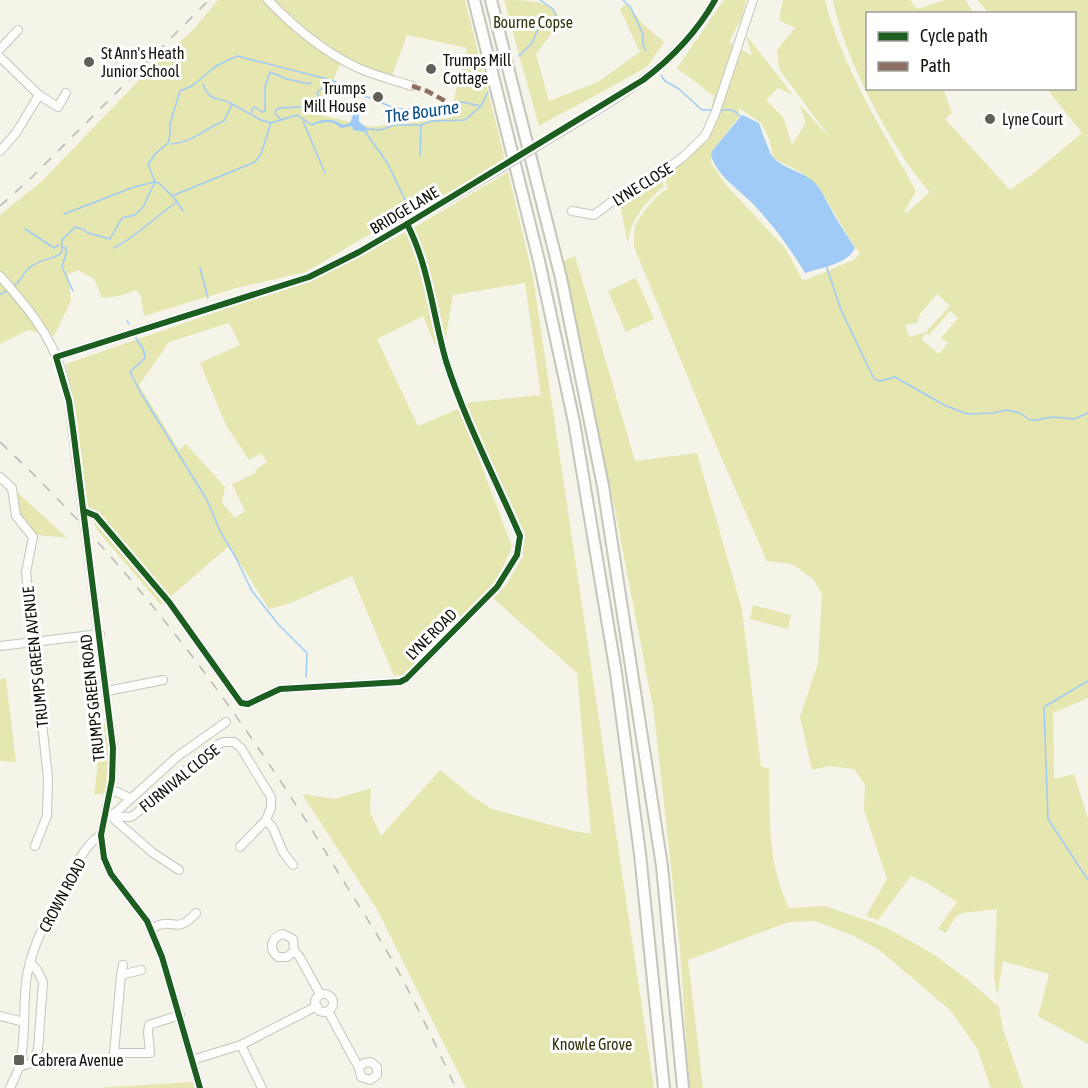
<svg xmlns="http://www.w3.org/2000/svg" width="1088" height="1088" font-family="'Asap Condensed',sans-serif">
<style>
.green{fill:#e6e6b0;fill-rule:evenodd}
.water{fill:#9fcbf6}
.lines{fill:none;stroke-linecap:round;stroke-linejoin:round}
.stream{stroke:#9fcbf6;stroke-width:1.5}
.minor-casing{stroke:#c4c5bc;stroke-width:10}
.highway-casing{stroke:#c4c5bc;stroke-width:14}
.minor{stroke:#fdfdfc;stroke-width:8}
.highway{stroke:#fdfdfc;stroke-width:10}
.rail{stroke:#b8b9b6;stroke-width:1.5;stroke-dasharray:10 10;stroke-linecap:butt}
.minor-bridge-casing{stroke:#c4c5bc;stroke-width:10;stroke-linecap:butt}
.minor-bridge{stroke:#fdfdfc;stroke-width:8}
.quiet{stroke:#8d6e63;stroke-width:4.5;stroke-dasharray:9 4.5;stroke-linecap:butt}
.cycleway-casing{stroke:#fff;stroke-width:10}
.cycleway{stroke:#1b5e20;stroke-width:6}
.poi-dot{fill:#606058;stroke:#fff;stroke-width:2}
.labels{text-anchor:middle;stroke-width:6;stroke-linejoin:round;paint-order:stroke}
.park-label{font-size:16px;fill:#313109;stroke:#fff}
.poi-label{font-size:16px;fill:#11110a;stroke:#fff;text-anchor:start}
.street-label{font-size:16px;fill:#11110a;stroke:#fff}
.water-label{font-size:18px;font-style:italic;fill:#064e88;stroke:#fff}
</style>
<rect width="100%" height="100%" fill="#f4f4e9"/>
<g class="green">
<path d="M218,0H465L505,160L401,224L390,222L306,272L236,288L144,316L141,296L136,290L119,296L102,298L94,279L78,270L68,274L71,300L54,336L28,330L0,344V215L42,181L148,71L193,30ZM407,35L467,48L449,118L371,127L320,115L341,61L392,76Z"/>
<path d="M504,0C522,0 559,0 560,22L536,54L549,101L598,82L640,52L620,9L626,4L644,25L664,42L647,67L539,126Z"/>
<path d="M724,0H746L742,17L729,42L752,56L746,35L793,95L778,88L766,100L783,117L792,145L806,123L799,104L831,139L779,69L777,50L795,28L779,20L783,0H825C841,65 884,133 916,191L904,212L907,213L930,192C893,152 842,53 833,0H910L917,9L945,0H965L974,13L868,14V88L943,89L952,113L945,119L1010,190L1034,173L1082,133L1047,89L1074,88V14L988,13L978,0H1088V698L1053,713L1054,779L1074,774L1088,819V1044L1038,1016L1049,974L1003,961L997,996L994,977L997,909L963,913L955,917L946,933L938,929L957,902L927,883L911,876L878,920L866,916L887,879L864,810L865,784L854,769L829,766L812,770L800,717L818,663L822,594L813,579L792,564L767,561L718,450L634,247C634,241 634,233 635,227C639,216 658,192 668,189L664,177L705,140L714,96L677,68ZM739,108L761,123L770,141L773,158L802,173L818,186L855,248L860,253L854,260L803,281L785,248L726,185L711,163L712,151L739,117ZM937,294L950,306L926,332L909,337L905,325L917,323L920,314ZM950,311L958,318L941,338L948,343L939,354L921,339L926,333L929,335Z"/>
<path d="M508,172L533,277L654,1088H466L377,909L302,794L335,799L371,788L370,812L381,836L440,770L473,797L492,809L569,830L591,834L577,673L493,598L505,587L523,556V531L465,403L541,395L525,283L453,295L445,342L435,345L423,316L377,339L418,426L460,408L512,547L497,580L403,675L394,676L352,576L288,604L269,609L229,546L161,605L97,530L88,506L82,475L77,421L66,364L312,279L410,230ZM229,323L240,345L200,363L226,425L249,460L261,453L267,462L255,470L256,473L232,484L245,511L235,518L222,503L225,487L186,444L179,450L139,385L169,342Z"/>
<path d="M661,177L664,186C646,202 629,220 628,245L619,199Z"/>
<path d="M575,256L635,461L697,453L742,609L761,766L769,769C770,818 767,862 789,908L825,906L885,927L933,954L968,980L999,1007L1003,1029L1023,1088H991L977,1048L950,1010L878,949L854,936L815,921L788,922L688,960L703,1088H689L680,948L654,713L616,515L563,261Z"/>
<path d="M636,278L654,319L626,332L608,291Z"/>
<path d="M16,491L67,538C58,536 48,537 39,535C20,529 18,508 16,491Z"/>
<path d="M753,605L791,615L788,629L750,619Z"/>
<path d="M6,678L7,688L16,762L0,761V679Z"/>
<path d="M98,723H104L109,728L110,771L104,794H94C97,772 101,746 94,725Z"/>
<path d="M193,1082L194,1088H95Z"/>
</g>
<g class="water">
<path d="M355,110L359,111V122L367,128L365,132L353,130L352,126L341,128L334,123L327,122L314,124L313,123C325,119 332,118 343,125L350,123Z"/>
<path d="M742,115C747,117 754,121 759,123C761,129 769,153 773,157C785,171 808,171 819,188C823,193 825,199 828,204C836,219 846,234 855,248C848,264 820,268 805,273C790,248 774,226 754,205C739,189 719,178 711,156L712,151Z"/>
</g>
<g class="lines">
<g class="stream">
<path d="M623,0L631,8L643,34V45L646,51"/>
<path d="M519,56L532,43L538,29L555,24L557,18L553,9L540,0"/>
<path d="M661,75L665,81L679,89L702,110H712"/>
<path d="M203,84C211,104 216,95 232,104"/>
<path d="M319,97L317,92L323,88V84"/>
<path d="M382,103L397,109H406L444,107L461,102L481,106"/>
<path d="M719,110H733L741,117"/>
<path d="M251,113L253,108L255,107L262,112L265,111V87L270,72L287,79L309,84L311,82"/>
<path d="M282,120L275,114L276,110L280,108L317,106L320,103L319,100"/>
<path d="M303,121L325,173"/>
<path d="M366,129L381,130L394,125H421L432,121L465,120L481,106L488,92"/>
<path d="M367,131L366,133L388,164L405,200"/>
<path d="M171,144C193,143 205,128 224,121L232,104L261,120L271,123"/>
<path d="M420,156L421,125"/>
<path d="M177,202L183,211"/>
<path d="M64,214L134,187L155,182L148,164L156,153L168,143L170,135V124L180,91L192,86L216,66L237,56L331,80L343,85L347,91L370,98"/>
<path d="M25,229L54,248L59,245"/>
<path d="M62,247L66,248V254L62,267L73,291"/>
<path d="M114,248C137,236 156,216 177,202L173,197"/>
<path d="M826,265L841,310L874,379L880,381L895,377L944,405L967,414L993,413L1007,410L1020,413L1030,420H1036L1052,417L1074,419L1088,413"/>
<path d="M200,268L208,298"/>
<path d="M14,286C22,280 22,274 29,268C37,260 54,259 60,254C64,251 61,245 62,240L75,227L83,229L88,233L110,239L122,218L135,215L143,207L155,182L159,183L172,196L255,162L261,154L271,123L297,115L312,125L314,124"/>
<path d="M0,294L7,291"/>
<path d="M127,321L129,324"/>
<path d="M136,338L144,351L145,358L130,372L142,395L207,500L220,531L236,558L252,591L278,624L307,653L306,677"/>
<path d="M1088,681L1044,707L1048,819L1088,880"/>
</g>
<defs>
<g id="minor">
<path d="M268,0C293,26 321,50 354,66C372,75 393,80 412,86"/>
<path d="M0,49L18,30"/>
<path d="M0,57L39,95L58,107L66,93"/>
<path d="M549,139C612,101 678,67 715,0"/>
<path d="M0,151L16,133L39,95"/>
<path d="M572,211L594,215L626,191L660,174L683,157L705,136L715,114L753,0"/>
<path d="M0,276C25,305 49,332 61,369C64,379 66,390 69,401L113,748L112,780L101,835L104,858L111,874L147,921L162,957L200,1088"/>
<path d="M56,357L309,277L359,252L493,173"/>
<path d="M0,477L12,488L16,516L33,537L26,572L48,779L47,816L35,846"/>
<path d="M84,511L96,516L169,602L241,703L248,704L280,689L400,682L406,679L497,587L517,555L520,536C495,478 465,421 446,361C433,316 429,266 407,224"/>
<path d="M0,646L100,634"/>
<path d="M107,691L163,680"/>
<path d="M110,789L130,798"/>
<path d="M105,816L130,817L134,815L212,748L223,742H234L241,748L271,797V808L266,820L240,847"/>
<path d="M266,820L273,828L283,852L293,865"/>
<path d="M179,870L153,853L115,820L114,814L178,756L226,722"/>
<path d="M150,930C172,914 175,937 196,913"/>
<path d="M294,951L287,957H278C268,949 271,937 283,934L293,939L294,951L299,956L320,994"/>
<path d="M141,970L121,975L114,1053H150L148,1032L149,1025L180,1015"/>
<path d="M121,975L123,965"/>
<circle cx="324" cy="1003" r="9"/>
<path d="M328,1011L359,1068L361,1077L370,1080L377,1075V1067L371,1062L364,1063L359,1068"/>
<path d="M0,1016L24,1022"/>
<path d="M241,1045L317,1006"/>
<path d="M192,1060L241,1045L262,1088"/>
<path d="M19,1067L31,1063L38,1050L43,982L37,970L30,962"/>
<path d="M10,1088C13,1081 17,1074 19,1067C27,1037 22,1005 27,975C34,939 53,906 71,874C79,860 87,843 101,835"/>
</g>
<g id="highway">
<path d="M474,0L539,261L574,422L616,673L640,854L664,1088"/>
<path d="M491,0L561,278L603,486L662,866L683,1088"/>
</g>
</defs>
<use href="#minor" class="minor-casing"/>
<use href="#highway" class="highway-casing"/>
<use href="#minor" class="minor"/>
<use href="#highway" class="highway"/>
<g class="rail">
<path d="M0,206L29,180L209,0"/>
<path d="M0,442C135,569 240,711 336,869C355,900 375,930 393,962C416,1003 436,1046 456,1088"/>
</g>
<defs>
<path id="minor-bridge" d="M493,173L549,139"/>
</defs>
<use href="#minor-bridge" class="minor-bridge-casing"/>
<use href="#minor-bridge" class="minor-bridge"/>
<path class="quiet" d="M412,86L427,91L447,102"/>
<defs>
<g id="cycleway">
<path d="M84,511L96,516L169,602L241,703L248,704L280,689L400,682L406,679L497,587L517,555L520,536C495,478 465,421 446,361C433,316 429,266 407,224"/>
<path d="M200,1088L162,957L147,921L111,874L104,858L101,835L112,780L113,748L73,429L69,401L56,357L309,277L359,252L407,224L643,80C672,58 697,32 715,0"/>
</g>
</defs>
<use href="#cycleway" class="cycleway-casing"/>
<use href="#cycleway" class="cycleway"/>
</g>
<g class="poi-dot">
<circle cx="89" cy="62" r="6"/>
<circle cx="431" cy="69" r="6"/>
<circle cx="378" cy="97" r="6"/>
<circle cx="990" cy="119" r="6"/>
<rect x="13" y="1054" width="12" height="12" rx="3"/>
</g>
<g class="labels">
<g class="park-label">
<text x="533" y="28">Bourne Copse</text>
<text x="592" y="1050">Knowle Grove</text>
</g>
<g class="poi-label">
<text x="101" y="59">St Ann's Heath<tspan x="101" dy="18">Junior School</tspan></text>
<text x="443" y="66">Trumps Mill<tspan x="443" dy="18">Cottage</tspan></text>
<text x="366" y="94" text-anchor="end">Trumps<tspan x="366" dy="18">Mill House</tspan></text>
<text x="1002" y="125">Lyne Court</text>
<text x="31" y="1066">Cabrera Avenue</text>
</g>
<g class="street-label">
<text transform="translate(642 184) rotate(-32)" y="6">LYNE CLOSE</text>
<text transform="translate(404 210) rotate(-31)" y="6">BRIDGE LANE</text>
<text transform="translate(431 634) rotate(-45)" y="6">LYNE ROAD</text>
<text transform="translate(35 657) rotate(-96)" y="6">TRUMPS GREEN AVENUE</text>
<text transform="translate(92 698) rotate(-96)" y="6">TRUMPS GREEN ROAD</text>
<text transform="translate(179 778) rotate(-39)" y="6">FURNIVAL CLOSE</text>
<text transform="translate(62 895) rotate(-62)" y="6">CROWN ROAD</text>
</g>
<g class="water-label">
<text transform="translate(422 112) rotate(-8)" y="6">The Bourne</text>
</g>
</g>
<rect x="866" y="12" width="210" height="78" fill="#ffffff" stroke="#a0a09d" stroke-width="1.5"/>
<rect x="878" y="32" width="30" height="9" fill="#1b5e20" stroke="#a0a09d" stroke-width="1.5"/>
<text x="920" y="42" font-size="18" fill="#11110a">Cycle path</text>
<rect x="878" y="62" width="30" height="9" fill="#8d6e63" stroke="#a0a09d" stroke-width="1.5"/>
<text x="920" y="72" font-size="18" fill="#11110a">Path</text>
</svg>
